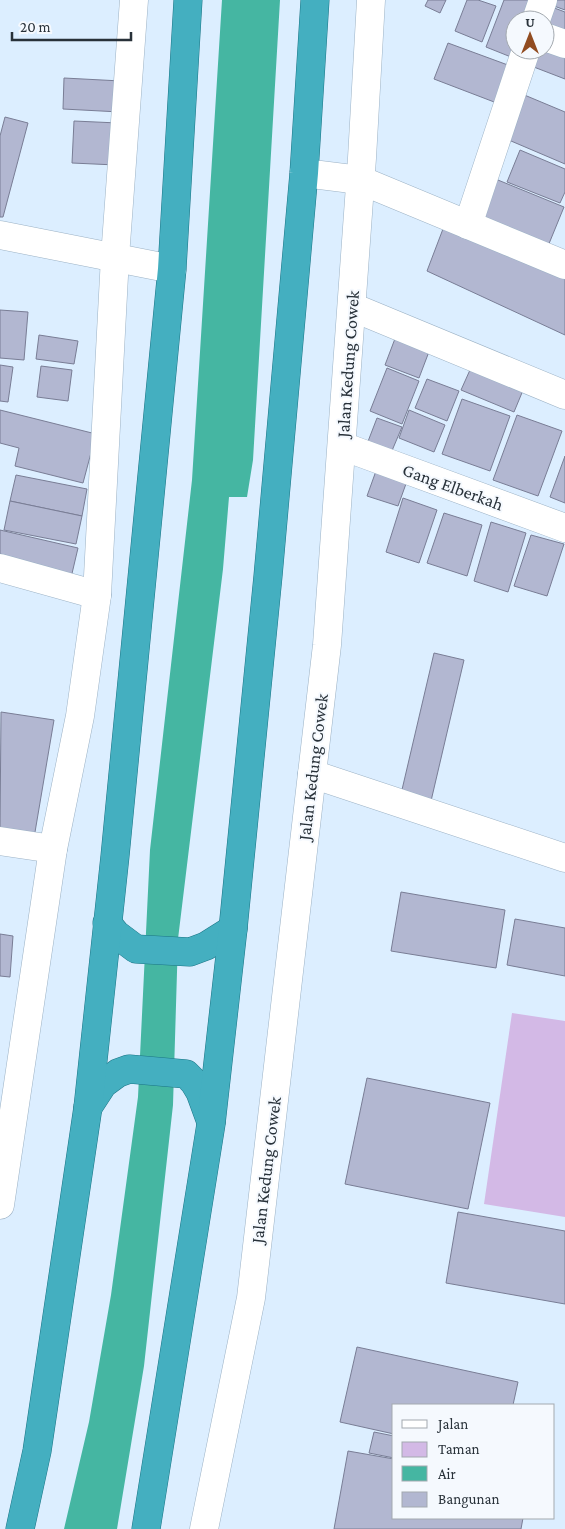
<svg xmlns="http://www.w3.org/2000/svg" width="565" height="1529" font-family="'Crimson Pro',serif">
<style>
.green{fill:#d3b9e6}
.water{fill:#45b6a2}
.building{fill:#b2b7d1;stroke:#797d95}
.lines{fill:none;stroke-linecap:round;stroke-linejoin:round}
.minor-casing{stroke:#9cb2c5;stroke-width:29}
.secondary-casing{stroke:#9cb2c5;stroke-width:29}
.trunk-casing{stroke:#1c7686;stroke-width:29}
.minor{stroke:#fff;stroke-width:28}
.secondary{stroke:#fff;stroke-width:28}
.trunk{stroke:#44afc0;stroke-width:28}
.labels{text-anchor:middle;stroke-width:4;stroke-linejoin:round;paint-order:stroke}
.street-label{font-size:18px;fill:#283139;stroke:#f5f9fe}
</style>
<rect width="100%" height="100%" fill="#dceeff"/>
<path class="green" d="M512,1013L565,1021V1217L484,1204Z"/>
<path class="water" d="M222,0H280L253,460L247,497H229L223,569L178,939L173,1105L144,1366L117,1529H64L89,1422L111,1295L138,1097L150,850L192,480Z"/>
<g class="building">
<path d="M428,0H446L440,13L425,6Z"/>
<path d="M467,0H478L496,6L482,42L455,31Z"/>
<path d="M504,0H539L531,20H515L516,59L486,47Z"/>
<path d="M557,0H565V10L554,6Z"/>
<path d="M549,6L565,12V42L545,34Z"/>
<path d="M448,43L516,68L502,105L434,79Z"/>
<path d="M565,47V79L526,64L531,50Z"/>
<path d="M64,78L121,81L120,112L63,109Z"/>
<path d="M522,94L565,112V164L504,138Z"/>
<path d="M5,117L28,123L3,217H0V136Z"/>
<path d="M74,121L118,123L116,165L72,163Z"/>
<path d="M520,150L565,169V192L560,203L507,182Z"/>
<path d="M493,178L564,207L546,251L474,223Z"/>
<path d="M446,221L565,275V335L427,271Z"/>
<path d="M0,310L28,312L24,360L0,358Z"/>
<path d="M39,335L78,341L74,364L36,359Z"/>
<path d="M396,336L430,349L419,378L385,365Z"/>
<path d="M474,361L526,383L514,412L461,390Z"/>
<path d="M0,365L13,367L8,402L0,401Z"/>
<path d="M41,366L72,370L68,401L37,397Z"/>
<path d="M387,368L419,381L402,424L370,411Z"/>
<path d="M427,379L459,391L447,421L415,408Z"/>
<path d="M462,399L510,416L490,471L442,454Z"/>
<path d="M0,410L96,434L83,483L15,466L19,448L0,443Z"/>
<path d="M409,410L445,425L434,452L399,438Z"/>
<path d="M517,415L562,431L538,496L493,480Z"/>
<path d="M377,418L402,427L391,453L367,444Z"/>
<path d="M565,456V503L550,497Z"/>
<path d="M376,471L407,481L398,506L367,496Z"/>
<path d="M16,475L87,489L82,516L10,501Z"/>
<path d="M403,498L437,510L419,563L386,552Z"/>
<path d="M10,501L82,516L76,544L4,530Z"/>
<path d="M444,513L482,525L467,576L427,563Z"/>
<path d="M491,522L526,533L508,592L474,581Z"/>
<path d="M0,530L78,548L70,582L5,568L8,556L0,554Z"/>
<path d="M531,535L564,544L547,596L514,586Z"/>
<path d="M434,653L464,660L431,801L401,794Z"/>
<path d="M1,712L54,720L34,838L0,832Z"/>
<path d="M401,892L505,910L496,968L391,951Z"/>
<path d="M515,919L565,928V976L507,965Z"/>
<path d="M0,934L13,936L10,977L0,976Z"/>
<path d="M367,1078L490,1103L468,1209L345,1184Z"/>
<path d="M458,1212L565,1231V1304L446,1283Z"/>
<path d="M357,1347L518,1382L513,1405H394V1434L340,1422Z"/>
<path d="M374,1432L394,1436V1458L369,1453Z"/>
<path d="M348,1451L394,1459V1518H523L521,1529H334Z"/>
</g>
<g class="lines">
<defs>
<g id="minor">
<path d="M536,20L543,0"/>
<path d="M545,37L565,44"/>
<path d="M304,173L360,180L565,265"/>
<path d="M468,225L526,50"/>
<path d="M0,235L172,269"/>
<path d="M352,307L565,395"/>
<path d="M342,446L565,528"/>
<path d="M0,568L97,595"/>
<path d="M312,774L565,858"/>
<path d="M0,841L53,849"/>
</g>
<g id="secondary">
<path d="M0,1205L53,849L80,716L97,595L115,257L134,0"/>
<path d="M204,1529L251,1298L327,645L362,158L371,0"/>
</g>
<g id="trunk">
<path d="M107,923L116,934L136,949L190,952L206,946L233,929"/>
<path d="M88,1107L103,1084L118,1073L129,1069L186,1074L194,1082L200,1092L211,1122"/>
<path d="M20,1529L37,1451L88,1107L115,856L172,269L188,0"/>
<path d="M146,1529L211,1124L233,929L268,576L304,173L315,0"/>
</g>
</defs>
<use href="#minor" class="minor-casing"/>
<use href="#secondary" class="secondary-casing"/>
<use href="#trunk" class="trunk-casing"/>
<use href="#minor" class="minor"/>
<use href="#secondary" class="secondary"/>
<use href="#trunk" class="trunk"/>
</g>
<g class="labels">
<g class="street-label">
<text transform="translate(348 364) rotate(-86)" y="6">Jalan Kedung Cowek</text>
<text transform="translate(453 487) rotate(20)" y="6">Gang Elberkah</text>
<text transform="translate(313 767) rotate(-83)" y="6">Jalan Kedung Cowek</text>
<text transform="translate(266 1170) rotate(-83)" y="6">Jalan Kedung Cowek</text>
</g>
</g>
<rect x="392" y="1404" width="162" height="115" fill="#f5f9fe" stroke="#a3a9af"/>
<rect x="402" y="1420" width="25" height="8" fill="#ffffff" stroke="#a3a9af"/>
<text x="438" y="1429" font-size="15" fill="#283139">Jalan</text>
<rect x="402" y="1442" width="25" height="15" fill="#d3b9e6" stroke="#a3a9af"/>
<text x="438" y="1454" font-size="15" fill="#283139">Taman</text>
<rect x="402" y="1466" width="25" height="15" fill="#45b6a2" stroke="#a3a9af"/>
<text x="438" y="1479" font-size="15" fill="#283139">Air</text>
<rect x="402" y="1492" width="25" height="15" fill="#b2b7d1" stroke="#a3a9af"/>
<text x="438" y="1504" font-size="15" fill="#283139">Bangunan</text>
<g transform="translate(530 35)"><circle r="24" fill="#f5f9fe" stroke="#a3a9af"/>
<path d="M0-4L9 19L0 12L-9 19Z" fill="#914c21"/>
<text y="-8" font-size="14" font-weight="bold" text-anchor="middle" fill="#283139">U</text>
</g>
<path d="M12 32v8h119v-8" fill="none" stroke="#283139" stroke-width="2.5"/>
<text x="20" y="32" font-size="15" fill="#283139" stroke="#f5f9fe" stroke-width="4" paint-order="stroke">20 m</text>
</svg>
